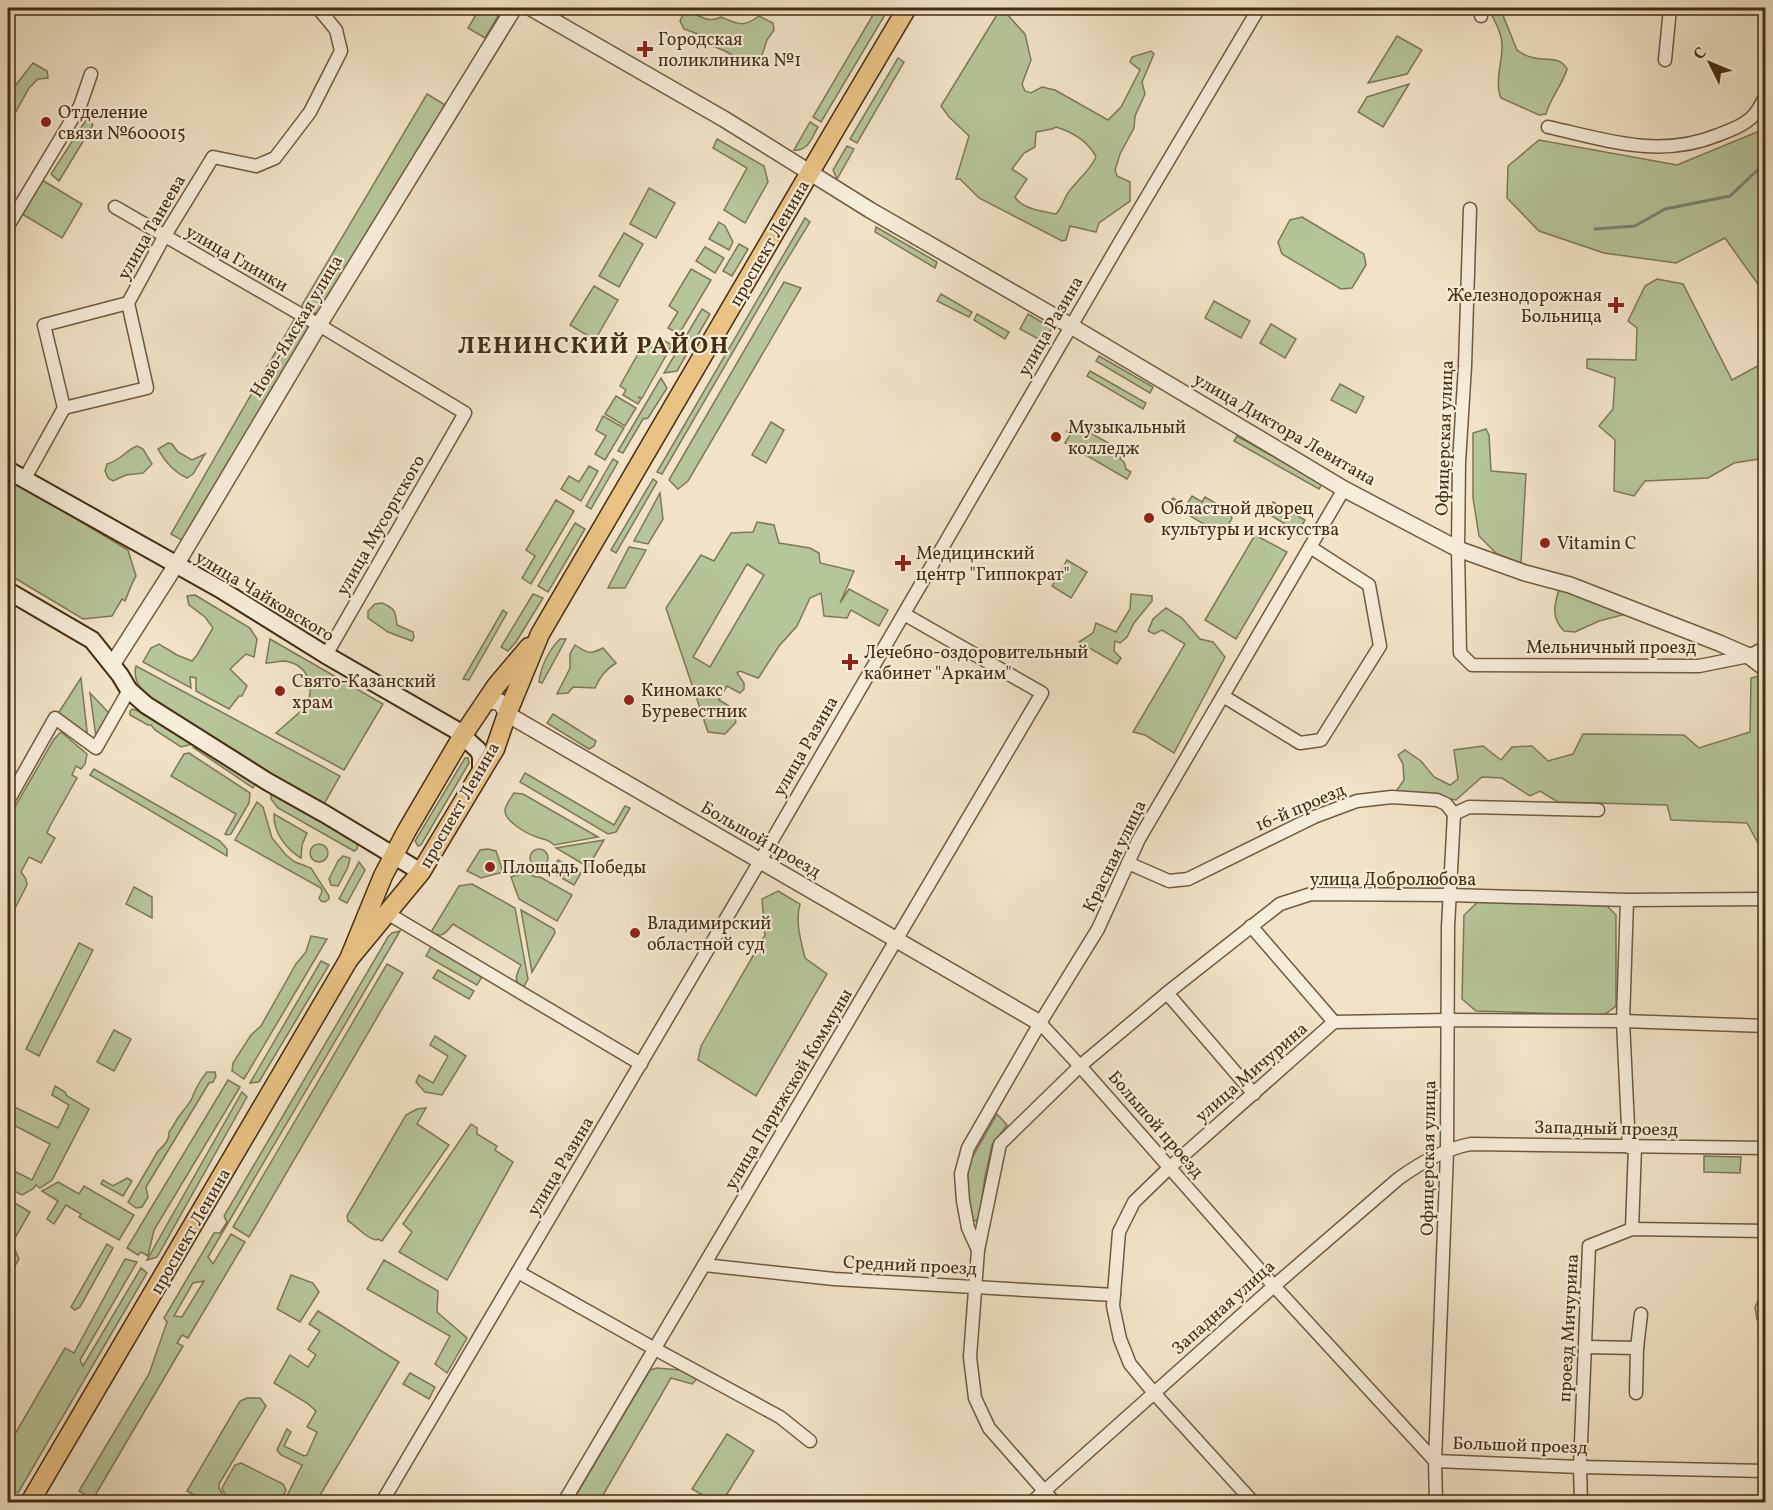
<svg xmlns="http://www.w3.org/2000/svg" width="1773" height="1510" font-family="Vollkorn,serif">
<style>
.green{fill:#b6c59a;stroke:#7d7955;stroke-width:1.5;fill-rule:evenodd}
.lines{fill:none;stroke-linecap:round;stroke-linejoin:round}
.stream{stroke:#788471;stroke-width:3}
.minor-casing{stroke:#705a3e;stroke-width:15}
.tertiary-casing{stroke:#705a3e;stroke-width:18}
.secondary-casing{stroke:#442d10;stroke-width:20}
.primary-casing{stroke:#442d10;stroke-width:21}
.minor{stroke:#f7eddb;stroke-width:12}
.tertiary{stroke:#f7eddb;stroke-width:15}
.secondary{stroke:#f7eddb;stroke-width:16}
.primary{stroke:#e9c284;stroke-width:18}
.poi-dot{fill:#8f2418;stroke:#f7eddb;stroke-width:2}
.labels{text-anchor:middle;stroke-width:4.5;stroke-linejoin:round;paint-order:stroke}
.poi-label{font-size:18px;fill:#442d10;stroke:#f7eddb;text-anchor:start}
.street-label{font-size:18px;fill:#442d10;stroke:#f7eddb}
.district-label{font-size:24px;font-weight:bold;letter-spacing:1.5px;fill:#442d10;stroke:#f7eddb}
</style>
<rect width="100%" height="100%" fill="#f2e3c8"/>
<filter id="stains"><feTurbulence type="fractalNoise" baseFrequency=".00333" numOctaves="4"/><feColorMatrix values="0 0 0 0 .2 0 0 0 0 .09 0 0 0 0 .02 0 0 0 .5 -.17"/></filter>
<radialGradient id="worn" r=".72"><stop offset=".6" stop-color="#630" stop-opacity="0"/><stop offset="1" stop-color="#630" stop-opacity=".3"/></radialGradient>
<g class="green">
<path d="M480,8H503L485,38L468,28Z"/>
<path d="M877,8H889L821,122L813,117Z"/>
<path d="M1489,8H1500L1517,50C1522,54 1529,57 1535,58C1548,61 1560,56 1567,69C1562,86 1550,98 1546,114L1539,115L1501,98C1494,82 1503,61 1502,44C1502,31 1493,20 1489,8Z"/>
<path d="M684,12C700,12 705,25 721,17C738,24 743,28 759,16L773,23L774,30L767,40L759,64L752,65L746,63L725,51L713,46L698,34L684,29L680,21Z"/>
<path d="M998,13H1006L1025,34L1031,60L1022,84L1025,91L1031,93L1042,87L1055,90L1108,120L1121,107L1140,70L1130,62L1132,57L1151,51L1154,54L1142,82L1145,94L1135,116L1134,128L1120,154L1115,170L1117,176L1130,182V201L1099,223L1096,232L1070,226L1066,240L1062,241L979,198L960,179H956L969,136L949,117L941,106ZM1056,127C1072,132 1088,141 1096,157C1089,172 1077,180 1068,193C1063,200 1062,208 1056,214C1042,211 1022,209 1015,197L1027,179L1012,169L1024,153L1035,147L1036,132L1052,129Z"/>
<path d="M1397,36L1422,50L1407,74L1368,83Z"/>
<path d="M898,58L904,62L857,143L850,139Z"/>
<path d="M33,63L47,71L48,78L38,79L29,88L8,126V95Z"/>
<path d="M1409,84L1383,127L1358,112L1367,97Z"/>
<path d="M427,94L447,106L321,317L302,305Z"/>
<path d="M86,120H89L93,125L59,181L51,174Z"/>
<path d="M810,122L818,127C812,137 808,152 794,150Z"/>
<path d="M1762,130L1766,140L1765,294L1725,238L1676,263L1604,253L1539,231L1507,198L1508,166L1539,140L1677,165Z"/>
<path d="M717,139L764,166L768,182L745,223L724,210L747,168L713,148Z"/>
<path d="M847,146L854,149L837,179L833,170Z"/>
<path d="M42,180L82,204L62,238L22,214Z"/>
<path d="M649,188L675,203L656,238L630,224Z"/>
<path d="M1302,217L1364,254L1366,265L1352,288L1341,289L1282,254L1278,242L1290,220Z"/>
<path d="M805,218L810,222L780,271L662,474L657,472Z"/>
<path d="M719,222L725,226L733,242L729,250L709,239Z"/>
<path d="M876,227L937,262L935,268L875,232Z"/>
<path d="M624,233L643,244L619,287L599,276Z"/>
<path d="M739,244L748,249L732,276L723,271Z"/>
<path d="M705,247L724,258L715,273L696,261Z"/>
<path d="M691,269L711,280L679,334L668,328L678,312L669,306Z"/>
<path d="M1657,279L1683,284L1732,380L1765,362V458L1734,463L1708,478L1645,481L1634,496L1614,491L1615,440L1599,426L1613,409L1615,378L1587,368V359L1636,360L1637,328L1628,321L1645,286Z"/>
<path d="M784,282L801,288L688,481L678,489L669,480Z"/>
<path d="M594,286L618,300L595,340L570,325Z"/>
<path d="M941,294L972,312L969,317L937,301Z"/>
<path d="M1214,301L1250,321L1241,338L1205,318Z"/>
<path d="M702,309L710,314L677,371L664,373Z"/>
<path d="M977,314L1009,332L1005,339L974,320Z"/>
<path d="M1028,314L1052,328L1044,342L1020,329Z"/>
<path d="M295,318L311,327L187,543L171,534Z"/>
<path d="M1271,324L1296,339L1285,358L1260,343Z"/>
<path d="M663,340L672,345L642,398L638,397L641,399L638,404L623,395L626,390L620,386L644,343L657,350Z"/>
<path d="M1099,356L1153,387L1150,393L1096,361Z"/>
<path d="M1090,371L1146,403L1143,409L1087,376Z"/>
<path d="M661,378L667,388L648,418L643,419L623,453L618,451Z"/>
<path d="M1340,384L1364,397L1356,413L1331,400Z"/>
<path d="M616,396L636,408L625,426L605,414Z"/>
<path d="M603,416L624,428L605,460L595,454L606,436L596,430Z"/>
<path d="M771,422L784,430L766,463L752,455Z"/>
<path d="M1075,424L1124,452L1120,459L1124,462L1126,469L1131,472L1127,479L1065,443L1070,435L1066,432Z"/>
<path d="M1486,429L1489,435L1491,471L1526,474L1521,563L1497,554L1479,536L1473,498V433Z"/>
<path d="M1237,436L1322,484L1319,489L1234,441Z"/>
<path d="M168,443L172,444L178,452L192,460L205,454L193,474L187,478C174,472 165,462 158,449Z"/>
<path d="M137,446L143,449L152,464L143,473L126,475L113,481L108,478L105,471L107,464C122,460 123,452 137,446Z"/>
<path d="M613,459L618,462L591,509L586,506Z"/>
<path d="M589,466L598,471L581,501L561,489L569,476L579,482Z"/>
<path d="M8,478L128,550L136,576C131,584 129,592 125,601L122,599L112,616L83,619L8,574Z"/>
<path d="M653,479L657,482L616,553L611,550Z"/>
<path d="M660,493L663,519L648,544L634,541Z"/>
<path d="M1192,496L1202,502L1205,497L1229,511L1232,518L1227,527L1222,524L1218,532L1169,504L1173,498L1186,506Z"/>
<path d="M556,500L574,511L531,584L522,578L535,556L526,550Z"/>
<path d="M1273,502L1305,520L1298,532L1267,513Z"/>
<path d="M757,522L774,525L779,543L810,548L819,553L820,563L854,571L840,603L849,589L888,610L879,626L851,610L847,618L824,616L821,593L810,598L797,626L779,646L759,677L758,678L740,671L737,673L744,683V689L740,693L727,686L719,700L731,707L736,722L725,734L708,732L666,608L701,555L714,561L731,533L753,532ZM747,564L764,575L710,667L693,657Z"/>
<path d="M575,523L585,529L548,592L538,586Z"/>
<path d="M1255,535L1287,552L1236,639L1205,620Z"/>
<path d="M629,547L646,550L625,588H608Z"/>
<path d="M1067,560L1087,572L1071,598L1052,586Z"/>
<path d="M1559,589L1630,613L1599,621L1575,632L1564,631C1551,617 1554,606 1559,589Z"/>
<path d="M533,594L543,598L516,642L508,651L501,647Z"/>
<path d="M1131,594L1152,596V601L1134,623L1127,637L1120,643L1115,641L1114,651L1121,658L1117,664L1079,642L1093,633L1096,623L1116,632L1130,609Z"/>
<path d="M195,595L250,628L257,639L254,657L246,654L230,669L247,686L242,696H239L229,709L196,691V678L190,677L191,688L143,662L151,648L159,644L177,655L192,661L197,655L213,628L205,617L189,605L187,596Z"/>
<path d="M382,603C396,609 395,611 397,625L413,632L414,637L412,641L388,632L368,618V611L375,604Z"/>
<path d="M1166,608L1182,618L1200,639L1213,642L1225,657L1174,753L1145,735L1133,732L1185,644L1162,630L1154,634L1148,631L1153,619Z"/>
<path d="M503,610L507,613L469,680L463,679Z"/>
<path d="M270,639L383,704L344,770L276,733L309,704L308,702C314,684 307,664 285,661C279,661 272,663 266,663Z"/>
<path d="M560,639H566L542,683L539,682C541,666 549,650 560,639Z"/>
<path d="M575,645C587,653 590,655 603,648L616,663C605,670 600,677 595,688L573,687L568,693L557,694L570,668V654Z"/>
<path d="M136,666L340,776L324,804L172,717C157,705 130,688 136,666Z"/>
<path d="M1759,676L1765,678V856L1747,823L1671,820L1667,805L1558,802L1540,791L1530,796L1502,778L1482,777L1456,800L1425,794H1402L1397,790L1404,780L1403,764L1398,755L1405,750L1421,761L1434,777L1450,785L1458,779L1454,750L1483,746L1501,760L1512,747L1532,746L1548,761L1573,754L1583,734L1684,735L1699,748L1750,732L1751,678Z"/>
<path d="M81,678L88,740L57,715Z"/>
<path d="M90,693L110,714L96,737Z"/>
<path d="M132,709L138,711L193,744L181,747L155,730L151,725H148L130,715V711Z"/>
<path d="M553,714L596,741L594,746L589,749L547,723Z"/>
<path d="M61,732L87,754L85,764L81,769L76,766L72,775L77,778L50,826L47,833L55,838L41,863L29,857L21,872L26,879L27,885L8,922V819L54,739Z"/>
<path d="M194,748L207,749L257,781L253,788Z"/>
<path d="M189,753L250,793L249,803L231,834L228,835L225,834L236,814L171,776L184,754Z"/>
<path d="M465,758H468L469,763L421,845L418,846L415,841Z"/>
<path d="M94,769L220,841L227,849V856L90,775Z"/>
<path d="M525,773L614,825L625,806L630,808L616,832L608,834L520,782Z"/>
<path d="M275,792L358,841L357,849L354,851L278,808L271,799V794Z"/>
<path d="M514,793L523,794L598,837L554,845C548,839 544,840 537,837C527,834 504,821 505,810C506,804 511,798 514,793Z"/>
<path d="M257,802L263,807L272,838L286,855L295,862L311,868L329,896V899L325,902L321,901L319,898L322,892L321,888L235,840Z"/>
<path d="M274,814L307,833L302,845L301,858C286,849 273,832 274,814Z"/>
<path d="M604,840L588,867L556,848Z"/>
<circle cx="319" cy="853" r="9"/>
<path d="M488,849L496,851L503,872L481,878L467,871L480,850Z"/>
<circle cx="539" cy="858" r="9"/>
<path d="M343,856L350,858L348,867L338,886L331,885L329,879L338,861Z"/>
<path d="M558,860L581,873L574,885L551,872Z"/>
<path d="M359,862L365,870L347,903L339,899Z"/>
<path d="M527,872L535,877H540L572,895L557,921L519,899L511,877Z"/>
<path d="M472,884L515,908L528,979L523,988C512,981 517,974 521,965L453,924C446,933 442,939 431,932L459,886Z"/>
<path d="M134,887L152,897V918L126,904Z"/>
<path d="M778,891L800,904C795,923 801,940 805,958L827,974L756,1096L698,1060L701,1046L765,935L762,899Z"/>
<path d="M1478,902L1607,906L1616,915V1006L1604,1015L1476,1011L1462,999L1464,915Z"/>
<path d="M521,910L554,929L555,933L532,972Z"/>
<path d="M400,931L208,1257L213,1264L231,1234L245,1242L188,1338L182,1335L177,1343L183,1346L93,1499L79,1491L149,1374L167,1322L164,1318L214,1233H220L227,1222L224,1216L388,937L392,933ZM204,1281L182,1317L174,1316L193,1283Z"/>
<path d="M311,936L327,939L244,1079L232,1071L233,1063L251,1035L261,1026L296,964L306,952Z"/>
<path d="M79,943L93,950L39,1056L26,1049Z"/>
<path d="M432,945L483,975L477,985L426,956Z"/>
<path d="M321,961L329,965L259,1082L250,1083Z"/>
<path d="M387,964L403,973L249,1237L233,1227Z"/>
<path d="M438,970L474,991L469,999L433,978Z"/>
<path d="M114,1030L131,1039L114,1071L97,1062Z"/>
<path d="M435,1036L466,1056L442,1095L425,1092L416,1082L419,1075L433,1083L448,1056L430,1045Z"/>
<path d="M207,1072H215L216,1076L213,1082L209,1083L146,1187L148,1197L142,1207L136,1208L128,1202L158,1151C164,1146 170,1139 169,1132C174,1126 176,1120 180,1115C184,1109 189,1105 192,1098C196,1088 200,1080 207,1072Z"/>
<path d="M228,1080L240,1087L154,1230L148,1256L141,1252L138,1255L127,1248Z"/>
<path d="M55,1086L65,1092L67,1096L89,1109L52,1180L40,1188L36,1185L33,1189L22,1195L8,1188V1168L32,1180L50,1144L8,1122V1104L58,1128L69,1105L52,1095Z"/>
<path d="M242,1092L247,1097L157,1257L147,1260Z"/>
<path d="M426,1108L417,1124L449,1145L382,1241L378,1239L376,1240C364,1237 358,1227 348,1221L347,1216L406,1115L417,1109Z"/>
<path d="M997,1114L1007,1125L992,1145L985,1177L979,1219L975,1221L971,1219L967,1200L968,1165Z"/>
<path d="M471,1124L477,1128V1134L497,1146L495,1150L513,1162L447,1280L399,1252L412,1232L403,1224Z"/>
<path d="M1704,1156L1741,1157L1740,1173L1704,1172Z"/>
<path d="M127,1178L132,1181L123,1196L101,1184L103,1180L113,1186Z"/>
<path d="M58,1182L79,1194L84,1186L134,1215L119,1240L79,1217L81,1214L66,1205L54,1224L47,1219L58,1201L42,1191Z"/>
<path d="M8,1199L30,1212L12,1243L19,1259L8,1278Z"/>
<path d="M107,1244L113,1248L80,1307L75,1310L71,1307Z"/>
<path d="M1765,1258V1322L1757,1320L1755,1307L1765,1287L1762,1260Z"/>
<path d="M125,1259L137,1262L80,1360L83,1366L141,1268L147,1273L18,1493L15,1491L8,1502V1446L65,1348L74,1353Z"/>
<path d="M384,1260L438,1291L437,1312L467,1338L447,1373L435,1364L450,1336L367,1289Z"/>
<path d="M291,1275L313,1283L319,1292L300,1322L277,1309Z"/>
<path d="M318,1311L399,1362L316,1502H284L302,1465L281,1455L277,1450L287,1429L291,1432L284,1446L304,1456L307,1455L317,1432L307,1427L316,1411L307,1403L274,1383L290,1355L308,1367L316,1355L308,1349L320,1331L309,1324Z"/>
<path d="M657,1368L680,1370L697,1379L692,1384L671,1378L599,1502H572L650,1370Z"/>
<path d="M410,1373L435,1387L429,1399L403,1384Z"/>
<path d="M247,1398H260L266,1406L219,1484V1488L222,1493L221,1495L229,1501L228,1502H206L187,1491L240,1401Z"/>
<path d="M727,1434L754,1451L722,1502H715L692,1489Z"/>
<path d="M241,1463L283,1484L286,1490L280,1502H240L225,1495L222,1488L235,1465Z"/>
</g>
<g class="lines">
<path class="stream" d="M1595,229L1635,226L1665,209L1730,196L1766,162"/>
<defs>
<g id="minor">
<path d="M1481,16V8"/>
<path d="M1665,60L1670,8"/>
<path d="M1548,127C1607,140 1659,159 1718,135C1731,130 1745,125 1754,115C1759,110 1762,102 1766,95"/>
<path d="M115,207L319,325L465,413L326,655"/>
<path d="M1470,209L1465,366L1459,462L1458,549L1460,653L1472,665L1699,666L1749,656L1766,647"/>
<path d="M8,226L80,106L91,74"/>
<path d="M64,408L147,388L128,303"/>
<path d="M24,480L64,408L44,325L128,303L164,237L213,157L256,166L275,158L310,112L341,51L336,30L318,8"/>
<path d="M1223,696L1300,743L1321,740L1380,646L1369,585L1310,547"/>
<path d="M8,801L55,718L96,748L129,690"/>
<path d="M1454,814L1469,807L1598,810"/>
<path d="M1128,863L1169,881L1188,879L1314,817L1357,801L1392,797L1437,800L1446,804L1454,814"/>
<path d="M1627,900L1623,1021L1629,1147"/>
<path d="M387,913L641,1064"/>
<path d="M1251,926L1334,1022"/>
<path d="M1167,993L1254,1094"/>
<path d="M1040,1023L1080,1066L1274,1286L1435,1461L1580,1467L1766,1471"/>
<path d="M1632,1229L1635,1147"/>
<path d="M978,1250L1000,1144L1080,1066L1167,993L1280,904L1311,894L1449,895L1627,900L1766,899"/>
<path d="M704,1265L834,1279L1114,1295"/>
<path d="M518,1272L655,1349L780,1417L810,1441"/>
<path d="M1586,1347L1637,1348L1636,1393"/>
<path d="M1637,1348L1641,1314"/>
<path d="M382,1502L760,861L1120,242L1259,8"/>
<path d="M564,1502L1042,693L904,614"/>
<path d="M1032,1502L1274,1286L1398,1179C1420,1163 1444,1149 1471,1144L1766,1148"/>
<path d="M1054,1502L989,1428L975,1398L970,1357L978,1250L968,1228L963,1201L961,1174L968,1148L1040,1023L1098,929L1139,839L1344,489"/>
<path d="M1253,1502L1154,1393L1130,1364L1120,1339L1113,1306L1119,1232L1134,1202L1169,1168L1334,1022L1449,1020L1623,1021L1766,1026"/>
<path d="M1436,1502L1435,1461L1447,1152L1448,927L1454,814"/>
<path d="M1581,1502L1580,1467L1589,1246L1632,1229L1766,1231"/>
</g>
<g id="tertiary">
<path d="M531,8L724,119L870,210L1071,326L1344,489L1458,549L1525,573L1570,585L1719,643L1749,656L1766,669"/>
<path d="M112,665L176,565L319,325L514,8"/>
<path d="M486,701L500,702L507,714L1040,1023"/>
</g>
<g id="secondary">
<path d="M8,470L220,589L326,655L456,730L478,750L481,756V772"/>
<path d="M8,591L92,640L120,675L129,690L146,705L268,782L325,814L421,872"/>
</g>
<g id="primary">
<path d="M349,959L421,872L481,772L495,749L507,714L540,634L833,133L907,8"/>
<path d="M30,1502L349,959L383,876L406,832L463,735L496,686L529,647"/>
</g>
</defs>
<use href="#minor" class="minor-casing"/>
<use href="#tertiary" class="tertiary-casing"/>
<use href="#secondary" class="secondary-casing"/>
<use href="#primary" class="primary-casing"/>
<use href="#minor" class="minor"/>
<use href="#tertiary" class="tertiary"/>
<use href="#secondary" class="secondary"/>
<use href="#primary" class="primary"/>
</g>
<g class="poi-dot">
<path d="M642 40h6v6h6v6h-6v6h-6v-6h-6v-6h6z"/>
<circle cx="46" cy="122" r="6"/>
<path d="M1613 296h6v6h6v6h-6v6h-6v-6h-6v-6h6z"/>
<circle cx="1056" cy="437" r="6"/>
<circle cx="1149" cy="518" r="6"/>
<circle cx="1545" cy="543" r="6"/>
<path d="M900 554h6v6h6v6h-6v6h-6v-6h-6v-6h6z"/>
<path d="M847 653h6v6h6v6h-6v6h-6v-6h-6v-6h6z"/>
<circle cx="280" cy="691" r="6"/>
<circle cx="629" cy="700" r="6"/>
<circle cx="490" cy="867" r="6"/>
<circle cx="635" cy="933" r="6"/>
</g>
<g class="labels">
<g class="poi-label">
<text x="658" y="45">Городская<tspan x="658" dy="21">поликлиника №1</tspan></text>
<text x="58" y="118">Отделение<tspan x="58" dy="21">связи №600015</tspan></text>
<text x="1602" y="301" text-anchor="end">Железнодорожная<tspan x="1602" dy="21">Больница</tspan></text>
<text x="1068" y="433">Музыкальный<tspan x="1068" dy="21">колледж</tspan></text>
<text x="1161" y="514">Областной дворец<tspan x="1161" dy="21">культуры и искусства</tspan></text>
<text x="1557" y="549">Vitamin C</text>
<text x="916" y="559">Медицинский<tspan x="916" dy="21">центр "Гиппократ"</tspan></text>
<text x="864" y="658">Лечебно-оздоровительный<tspan x="864" dy="21">кабинет "Аркаим"</tspan></text>
<text x="292" y="687">Свято-Казанский<tspan x="292" dy="21">храм</tspan></text>
<text x="641" y="696">Киномакс<tspan x="641" dy="21">Буревестник</tspan></text>
<text x="502" y="873">Площадь Победы</text>
<text x="647" y="929">Владимирский<tspan x="647" dy="21">областной суд</tspan></text>
</g>
<g class="street-label">
<text transform="translate(151 227) rotate(-60)" y="6">улица Танеева</text>
<text transform="translate(769 243) rotate(-60)" y="6">проспект Ленина</text>
<text transform="translate(237 258) rotate(30)" y="6">улица Глинки</text>
<text transform="translate(296 326) rotate(-59)" y="6">Ново-Ямская улица</text>
<text transform="translate(1050 326) rotate(-60)" y="6">улица Разина</text>
<text transform="translate(1285 429) rotate(30)" y="6">улица Диктора Левитана</text>
<text transform="translate(1444 438) rotate(-88)" y="6">Офицерская улица</text>
<text transform="translate(380 525) rotate(-60)" y="6">улица Мусоргского</text>
<text transform="translate(265 596) rotate(31)" y="6">улица Чайковского</text>
<text x="1611" y="653">Мельничный проезд</text>
<text transform="translate(805 746) rotate(-60)" y="6">улица Разина</text>
<text transform="translate(459 805) rotate(-60)" y="6">проспект Ленина</text>
<text transform="translate(1300 807) rotate(-23)" y="6">16-й проезд</text>
<text transform="translate(761 839) rotate(30)" y="6">Большой проезд</text>
<text transform="translate(1114 856) rotate(-64)" y="6">Красная улица</text>
<text x="1393" y="885">улица Добролюбова</text>
<text transform="translate(1251 1072) rotate(-41)" y="6">улица Мичурина</text>
<text transform="translate(788 1089) rotate(-59)" y="6">улица Парижской Коммуны</text>
<text transform="translate(1156 1124) rotate(49)" y="6">Большой проезд</text>
<text transform="translate(1606 1128) rotate(1)" y="6">Западный проезд</text>
<text transform="translate(1428 1158) rotate(-89)" y="6">Офицерская улица</text>
<text transform="translate(560 1166) rotate(-59)" y="6">улица Разина</text>
<text transform="translate(190 1231) rotate(-60)" y="6">проспект Ленина</text>
<text transform="translate(910 1265) rotate(3)" y="6">Средний проезд</text>
<text transform="translate(1223 1307) rotate(-42)" y="6">Западная улица</text>
<text transform="translate(1568 1328) rotate(-87)" y="6">проезд Мичурина</text>
<text transform="translate(1520 1445) rotate(2)" y="6">Большой проезд</text>
</g>
<g class="district-label">
<text x="594" y="353">ЛЕНИНСКИЙ РАЙОН</text>
</g>
</g>
<rect width="1773" height="1510" fill="none" stroke="#f2e3c8" stroke-width="30"/>
<rect x="9" y="9" width="1755" height="1492" fill="none" stroke="#442d10" stroke-width="3"/>
<rect x="15" y="15" width="1743" height="1480" fill="none" stroke="#442d10" stroke-width="1.5"/>
<g transform="translate(1710 63) rotate(313)" stroke="#f7eddb" stroke-width="4.5" paint-order="stroke">
<path d="M0-4.5L10 22L0 15L-10 22Z" fill="#442d10"/>
<text y="-9" font-size="16" font-weight="bold" text-anchor="middle" fill="#442d10">С</text>
</g>
<rect width="100%" height="100%" filter="url(#stains)"/>
<rect width="100%" height="100%" fill="url(#worn)"/>
</svg>
